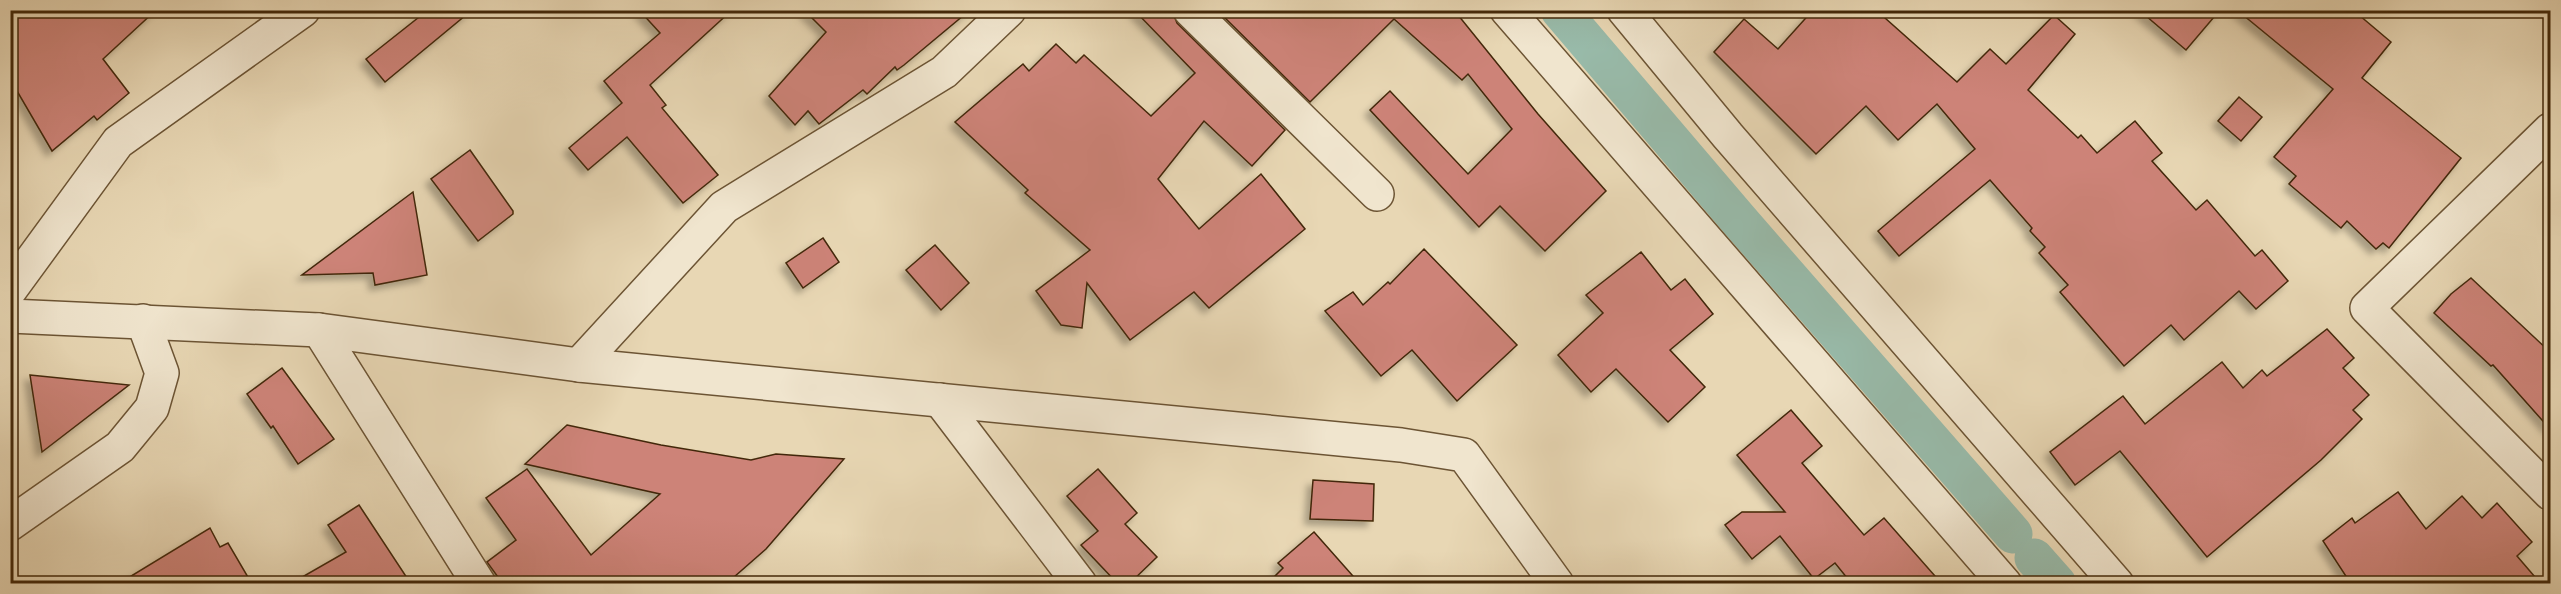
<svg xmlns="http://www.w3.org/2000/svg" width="2561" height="594" font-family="Cardo,serif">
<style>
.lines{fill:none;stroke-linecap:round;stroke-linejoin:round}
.canal{stroke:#98baa9;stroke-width:39}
.building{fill:#cd8378;stroke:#432809;stroke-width:1.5;filter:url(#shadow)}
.minor-casing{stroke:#6c5434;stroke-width:36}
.minor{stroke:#f0e5ce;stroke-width:33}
</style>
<defs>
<filter id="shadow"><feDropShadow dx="-5.5" dy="5.5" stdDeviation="3" flood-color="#0004"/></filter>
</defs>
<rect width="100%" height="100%" fill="#e8d7b4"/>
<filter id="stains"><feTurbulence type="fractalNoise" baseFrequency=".00333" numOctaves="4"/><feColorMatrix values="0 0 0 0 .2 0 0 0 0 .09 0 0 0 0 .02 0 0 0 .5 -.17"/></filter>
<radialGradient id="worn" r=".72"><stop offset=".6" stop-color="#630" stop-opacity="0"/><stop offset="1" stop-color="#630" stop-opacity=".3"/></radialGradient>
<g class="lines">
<g class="canal">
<path d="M1560,10L1738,219L2013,534"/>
<path d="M2034,558L2057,584"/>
</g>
</g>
<g class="building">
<path d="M10,10H156L103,59L129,93L97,120L94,116L52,151L10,79Z"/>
<path d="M428,10H472L385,82L366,59Z"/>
<path d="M639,10H732L650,85L666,105L662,108L718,175L683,203L627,137L588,170L569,148L622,103L604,81L660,33Z"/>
<path d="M804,10H970L904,65L897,70L895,67L867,94L863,90L819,124L808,111L795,125L769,96L826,32Z"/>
<path d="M1134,10H1172L1177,23L1285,130L1252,166L1204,121L1158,179L1199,229L1261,174L1305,229L1209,308L1194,292L1130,340L1087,283L1082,328L1061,325L1036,291L1090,250L1025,193L1028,190L955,122L1023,64L1029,71L1056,44L1076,63L1084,55L1151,116L1195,73Z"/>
<path d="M1217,10H1454L1538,114L1606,191L1545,251L1500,206L1479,227L1370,110L1390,91L1468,174L1512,129L1468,74L1462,80L1394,19L1310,102Z"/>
<path d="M1813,10H1876L1957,82L1990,49L2006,64L2054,15L2075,34L2028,90L2078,138L2081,135L2097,153L2135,121L2162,153L2152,161L2196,210L2207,200L2255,256L2262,250L2288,281L2256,309L2239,291L2184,340L2171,325L2124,366L2060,292L2068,285L2039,253L2045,247L2030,231L2032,228L1990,180L1899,256L1878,231L1975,149L1937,104L1898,140L1866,106L1816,154L1714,52L1744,19L1778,49Z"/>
<path d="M2139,10H2220L2186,50Z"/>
<path d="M2237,10H2353L2391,42L2362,78L2461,158L2389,248L2383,243L2376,249L2347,221L2341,228L2289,184L2296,176L2274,157L2333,89Z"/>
<path d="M2239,97L2262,117L2241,141L2218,121Z"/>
<path d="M470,150L513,211V214L478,241L431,179Z"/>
<path d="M413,192L427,275L375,285L373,273L302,275Z"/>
<path d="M823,238L839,262L803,288L786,263Z"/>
<path d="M935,245L969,283L941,310L906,270Z"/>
<path d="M1424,249L1517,345L1457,401L1412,350L1381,376L1325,311L1353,292L1363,305L1388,282L1390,284Z"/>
<path d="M1641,252L1671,290L1685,279L1713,314L1670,350L1705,387L1668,422L1616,369L1591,392L1558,355L1603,313L1586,295Z"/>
<path d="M2471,278L2550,352V429L2493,365L2491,366L2434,313L2451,294Z"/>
<path d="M2327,329L2354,358L2343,368L2369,395L2353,410L2362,419L2321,460L2207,557L2120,451L2075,485L2050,452L2123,396L2145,424L2222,362L2243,388L2262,370L2267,376Z"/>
<path d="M282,368L334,439L298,464L273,426L271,428L247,394Z"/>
<path d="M30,375L129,385L42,452Z"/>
<path d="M1791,410L1822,446L1802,463L1864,535L1884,518L1942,584H1852L1835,563L1814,579L1780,536L1752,559L1725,525L1742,512H1785L1737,455Z"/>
<path d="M567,425L661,445L751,460L776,454L844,459L766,549L726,584H503L487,562L516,540L486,498L527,469L591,555L660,494L525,464Z"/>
<path d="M1098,469L1137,513L1125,524L1157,557L1129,584H1118L1081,545L1098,531L1067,496Z"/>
<path d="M1313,480L1374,484L1373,521L1310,519Z"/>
<path d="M2398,492L2426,529L2462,496L2482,518L2497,503L2532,542L2517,556L2541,584H2351L2323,541L2352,518L2355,523Z"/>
<path d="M359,505L411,584H290L346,552L328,525Z"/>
<path d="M210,528L220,547L228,543L252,584H118Z"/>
<path d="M1314,532L1360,584H1267L1283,568L1278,563Z"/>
</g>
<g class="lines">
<defs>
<g id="minor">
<path d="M1190,10L1377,194"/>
<path d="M1507,10L2005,584"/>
<path d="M1624,10L1728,136L2117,584"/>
<path d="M2550,130L2367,308L2550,493"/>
<path d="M10,290L118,142L303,10"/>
<path d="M10,316L319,330L579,365L1401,445L1464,455L1557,584"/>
<path d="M319,330L479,584"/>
<path d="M579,365L724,207L944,72L1009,10"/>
<path d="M940,400L1080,584"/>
<path d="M10,524L120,447L152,408L162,373L143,321"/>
</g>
</defs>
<use href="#minor" class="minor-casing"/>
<use href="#minor" class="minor"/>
</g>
<rect width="2561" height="594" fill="none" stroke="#e8d7b4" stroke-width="36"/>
<rect x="12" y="12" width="2537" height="570" fill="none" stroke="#432809" stroke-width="3"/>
<rect x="18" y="18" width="2525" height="558" fill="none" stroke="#432809" stroke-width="1.5"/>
<rect width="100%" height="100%" filter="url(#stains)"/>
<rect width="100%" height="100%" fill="url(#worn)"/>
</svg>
